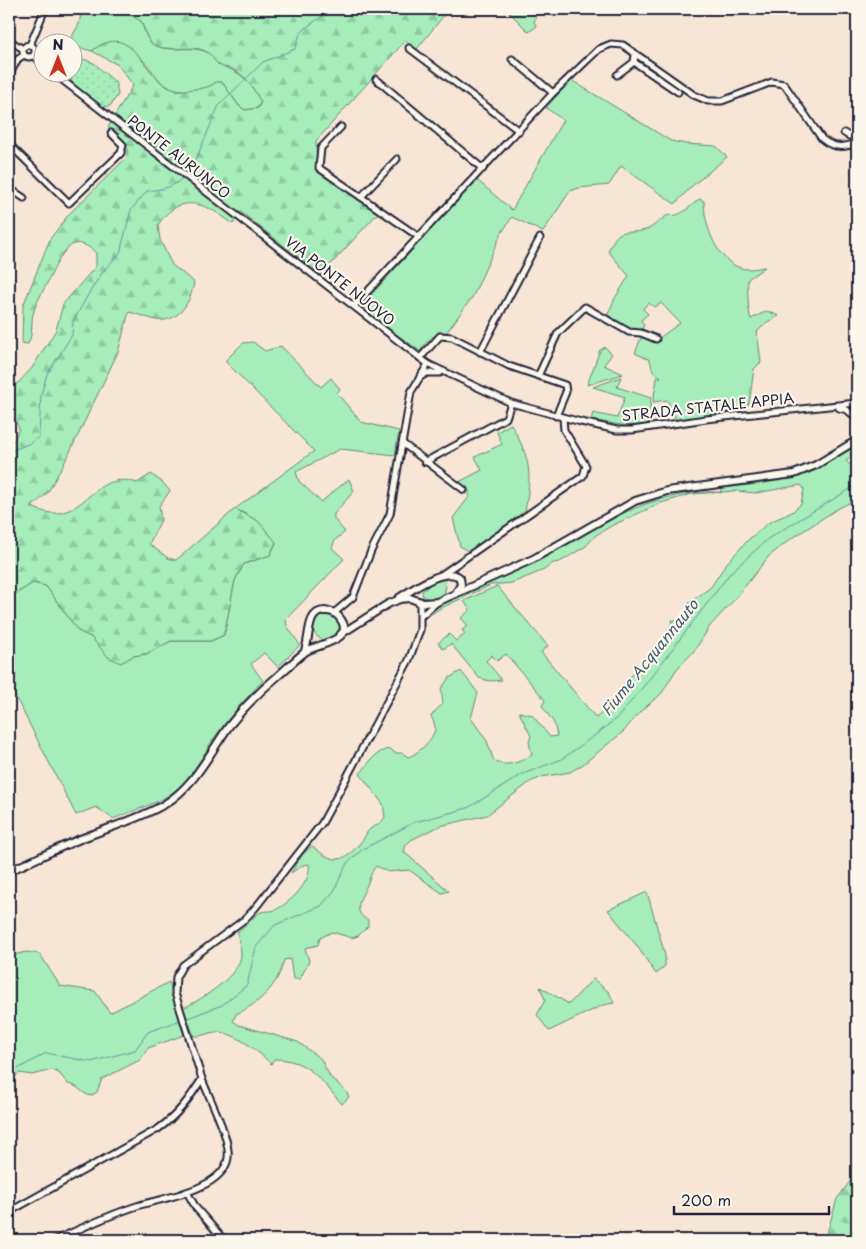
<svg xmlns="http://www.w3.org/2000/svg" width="866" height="1249" font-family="'Playpen Sans',sans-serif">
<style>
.grass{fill:#a6edb9;stroke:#64887a}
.forest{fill:url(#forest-firs);stroke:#64887a}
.garden{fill:url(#garden-dots);stroke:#64887a}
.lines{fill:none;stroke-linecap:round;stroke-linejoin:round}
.stream{stroke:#6493a7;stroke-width:1}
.minor-casing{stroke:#22223b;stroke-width:9}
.major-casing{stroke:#22223b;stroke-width:10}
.minor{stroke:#fbf7ec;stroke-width:5}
.major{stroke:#fbf7ec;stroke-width:6}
.labels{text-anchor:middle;stroke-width:4.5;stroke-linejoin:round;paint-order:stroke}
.street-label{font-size:14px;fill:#22223b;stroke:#fbf7ec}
.water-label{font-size:15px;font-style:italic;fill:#435b71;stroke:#fbf7ec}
</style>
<defs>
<pattern id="forest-firs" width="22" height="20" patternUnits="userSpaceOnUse" patternTransform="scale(1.25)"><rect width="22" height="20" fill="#a6edb9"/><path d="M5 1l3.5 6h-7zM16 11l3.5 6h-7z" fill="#8fcba0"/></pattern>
<pattern id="garden-dots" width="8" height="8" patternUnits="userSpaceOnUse" patternTransform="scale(1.25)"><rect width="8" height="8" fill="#a6edb9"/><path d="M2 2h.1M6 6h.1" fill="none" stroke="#8fcba0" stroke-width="1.8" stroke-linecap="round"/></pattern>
</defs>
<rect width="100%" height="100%" fill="#f7e6d5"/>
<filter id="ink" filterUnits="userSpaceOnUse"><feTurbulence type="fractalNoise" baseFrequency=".02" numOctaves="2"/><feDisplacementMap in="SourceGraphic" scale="10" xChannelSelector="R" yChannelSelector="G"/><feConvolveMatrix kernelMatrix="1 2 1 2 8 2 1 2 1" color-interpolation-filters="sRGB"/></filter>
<g filter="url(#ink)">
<g class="grass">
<path d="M82,9H120L141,21C144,27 145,36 149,40C168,61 203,34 220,65C242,73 250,81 261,101L258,108L245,110L239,106L222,82H216C202,94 177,92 163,84C144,63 124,26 92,51L73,46L72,42H69L79,24Z"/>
<path d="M506,9H538L534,22L537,26L529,32Z"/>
<path d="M571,80L671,141L686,144L716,146L727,157L692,186L675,204L621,166L609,185L579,188L570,191L543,232L512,217L501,234L473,296L447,332C434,332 427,342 420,351L365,312L370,296L477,180L512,210L563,120L546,108Z"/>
<path d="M699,199L704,201C704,223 715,258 738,267C746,271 757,268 765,267L748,279C747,286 748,313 751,319L767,311L779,316L767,322L757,332L761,362L754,369L749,404L727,412L676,420L667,400L653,402L657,378L661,377L653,372L650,360L635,353L642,335L655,341L680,323L661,303L655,307L648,303L643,309L648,314L641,320L644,325L641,331L630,330L607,316L615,298L629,276L608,251C621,223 624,236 645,230C655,227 659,220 668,215C680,218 689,207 699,199Z"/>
<path d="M253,342L265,351L281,346L321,387L331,378L340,389L337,393L361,422L399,431L395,455L340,449L296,472L299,481L321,502L349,479L354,491L334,514V519L345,532L335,540L332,548L344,559L286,619L287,626L300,645L278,667L264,653L251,664L263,681C245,698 230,717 215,737C203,754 193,776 176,790C159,804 133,810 113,819L96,807L76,815L14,694L9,687V598L33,583L46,586L78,631L91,637L100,647L133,656L146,654L171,641H211L224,635L235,580L244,564L270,555L276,543L246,514L235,509L314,451L225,361L243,343Z"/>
<path d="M605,347L612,354L604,365L623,374L587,385L600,350Z"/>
<path d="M621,377L617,387L651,398L650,409L652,424L627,426L591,420L593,413L617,418L625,397L593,387Z"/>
<path d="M511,424C531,460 532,472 525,512L469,552L460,546L453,518L469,497V490L459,482L482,470L475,457L502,444L497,432Z"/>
<path d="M857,443V453L846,461L850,465L857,466V499L837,509L791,539L769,556L735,599L710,626L695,650L676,670L662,693L641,711L623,732L582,765L570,772L542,777L530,782L487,815L440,826L423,834L411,840L406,845L404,852L449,891L442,893L409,870L388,872L376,866C371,872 370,878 367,885C361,898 351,912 368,920V926L358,936L352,938L332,932L320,938L318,945L305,948L309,961L300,979H293L290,959L284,960C278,986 259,1004 236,1014L233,1021L239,1025L298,1042L321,1059L330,1077L346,1091L349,1097L342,1104C321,1081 309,1059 274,1059L271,1064C259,1052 235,1032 217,1032C209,1032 202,1037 194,1036L183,1008C200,1001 242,974 241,954C241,946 237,939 238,931C246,926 252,918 259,913C264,910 270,912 275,910C290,903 312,882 309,864L303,865L291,873L302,855L312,846C333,863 342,865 361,842C365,838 366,832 370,829C376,825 381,824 385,817L383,804L360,774C368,764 376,750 390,749L395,753H402L408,757C417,755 435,738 435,728C435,724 432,719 431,716L443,703L441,689L449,678L461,671L478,693L471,718L487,741L494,761C507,768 520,762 532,755L529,742L531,736L519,712L532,715L550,737L557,736L554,723L542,706L545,700L506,654L497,661L492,655L486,661L502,680L490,681L479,678L451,644L443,649L438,643L449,634L456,641L465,634L462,630L468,626L461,618L470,610L464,601L497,586L548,646L541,652L596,718C605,710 614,702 620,692C623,688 624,682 628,679C642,665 669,640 672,620L679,621L684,616L689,603L711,587L726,564L748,540L768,523L792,512L801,504L804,489L801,485L756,493L736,491L692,494L661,503L611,526L596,535L586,546L560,562L553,563L544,570L512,583L491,585L439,609L424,619L425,615C454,591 491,582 525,567C580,542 617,506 680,495C693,493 708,490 721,493V488C777,483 810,477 857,443Z"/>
<path d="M448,577L444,585L446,586L444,595L433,599L423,597L422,591L436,580Z"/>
<circle cx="326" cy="627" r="13"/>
<path d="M647,892L665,955V966L656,974L637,946L608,910Z"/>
<path d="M26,952L40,954L60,986L95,991L110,1013L169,982L184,1035L148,1048L140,1060L102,1079L97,1092L91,1096C81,1094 79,1085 68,1084L59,1073L52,1070L32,1075L19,1073L9,1083V956Z"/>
<path d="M593,979L609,992L614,1003L603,1005L549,1031L537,1015L545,1000L540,987L569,1004Z"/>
</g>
<g class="forest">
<path d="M120,9H371L372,14H386L405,9H449L417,49L405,41L316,141L317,170L378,213L321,275L241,212L233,224C206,203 180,191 158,225L160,240L172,265L194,282C191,302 179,323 156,320C147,318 138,314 129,312L118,352L68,456L48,492L32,507C84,533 90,466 137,483L151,474L162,482L170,491L159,506L161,520L149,544L168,558L176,560L181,556L235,509L258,521L276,542L270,555L244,564L235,580L224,635L211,641H171L146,654L133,656L121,663L108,657L91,637L78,631L46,586L33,583L9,598V444L15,439L19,428L9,407V389L19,382L32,368L56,330L63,304L96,266V253C70,228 60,258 49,279C44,290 36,302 33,314C31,323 33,335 28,344L22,343L23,306L50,239L69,214L127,157C129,140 120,136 108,127L133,85L118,65L92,51C135,17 143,82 175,90C181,91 188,90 194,89C203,88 209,88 216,82H222L239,106L245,110L258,108L261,102C254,90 247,76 234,70C230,67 223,68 219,65C212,59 211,51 199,49C186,46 156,54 148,39C145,34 144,27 141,21Z"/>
<path d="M857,1172V1240H825L837,1199Z"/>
</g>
<path class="garden" d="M83,59L94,63L116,83L118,95L110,106L102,107L71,82L74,67Z"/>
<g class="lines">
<g class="stream">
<path d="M356,9C377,22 396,13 419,9"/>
<path d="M187,173L198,155L219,105L263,62L295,49L300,34L308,26L324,15L353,9"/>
<path d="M9,460L13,450L31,443L39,437L41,395L47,374L72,335L73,322L89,293L104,270L120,253L131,210L147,191C163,189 174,188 184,176"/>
<path d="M9,485L12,501L9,504"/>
<path d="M185,1019L222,1005L247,985L256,947L275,925L321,906L334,891L347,863L363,849L415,822L468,808L523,774L562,759L598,733L618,717L648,681L731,572L769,538L857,485"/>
<path d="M9,1074L46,1053L91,1062L135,1050L148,1032L181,1020"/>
</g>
<defs>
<g id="minor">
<path d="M9,40L23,49"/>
<circle cx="29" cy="51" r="6"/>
<path d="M30,45L45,9"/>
<path d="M409,48L519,131"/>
<path d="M34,55L42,64"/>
<path d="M635,55L634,62L678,92"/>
<path d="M512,59L553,93"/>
<path d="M52,72L428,364L511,403L581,422L617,430H632L706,419L857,403"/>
<path d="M9,75L18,59L24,55"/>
<path d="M617,75L634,62"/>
<path d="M376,79L483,169"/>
<path d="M341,127L321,148L319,168L419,237"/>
<path d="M844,133L849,136L857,132"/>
<path d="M9,144L69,203L121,153L123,145L111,133"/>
<path d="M9,188L24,198"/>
<path d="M361,197L397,159"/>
<path d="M354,306L553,93L599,49L611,44L623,45L694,95L708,101H722L772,82L784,84L822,139C833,148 844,149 857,142"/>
<path d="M480,352L540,238"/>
<path d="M420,358L440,336L452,337L509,366L565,385L566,392L556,416"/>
<path d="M538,376L558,333L585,307L629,332L641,333L656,339"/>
<path d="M420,377L427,373H440"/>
<path d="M839,408L847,410L857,418"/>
<path d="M402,443L464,490"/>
<path d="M425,462L506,418L511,403"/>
<path d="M441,575L583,476L586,466L564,430L563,418"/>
<path d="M334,613L353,597L371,551L390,514L411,392L428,364"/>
<path d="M422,615L436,603"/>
<path d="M187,1192L196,1208L224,1240"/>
<path d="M9,1212L158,1129C178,1115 189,1099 202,1079L175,993L176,977L183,965L245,919L256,907L322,823L340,790L409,660L420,630V601"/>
<path d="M55,1240C82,1228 109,1215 137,1206C162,1198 223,1190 228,1158C231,1139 209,1098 202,1079"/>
</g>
<g id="major">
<path d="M857,409V417"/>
<path d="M399,598C412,590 446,565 460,578L461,585L457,591"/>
<path d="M341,634L388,604L400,599L410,598L423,603L437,602L533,559L635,501L667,491L794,474L816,465L857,440"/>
<path d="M9,871C35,860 61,846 88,836C114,826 141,818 165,804C195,785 209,754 229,726C244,707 261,690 279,675C288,667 296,659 305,652C315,644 359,641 339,617C336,613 331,611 326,611C305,610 311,639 304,653"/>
</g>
</defs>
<use href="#minor" class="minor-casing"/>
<use href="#major" class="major-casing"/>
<use href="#minor" class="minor"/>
<use href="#major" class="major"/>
</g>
</g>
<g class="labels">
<g class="street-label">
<text transform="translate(179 157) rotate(38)" y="5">PONTE AURUNCO</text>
<text transform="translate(340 281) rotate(38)" y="5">VIA PONTE NUOVO</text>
<text transform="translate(708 407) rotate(-6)" y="5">STRADA STATALE APPIA</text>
</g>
<g class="water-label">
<text transform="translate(650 658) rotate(-51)" y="5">Fiume Acquannauto</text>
</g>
</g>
<rect width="866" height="1249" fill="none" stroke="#fbf7ec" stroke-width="30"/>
<rect x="15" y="15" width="836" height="1219" fill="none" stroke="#22223b" stroke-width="2" filter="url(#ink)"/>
<g transform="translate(58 58)"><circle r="24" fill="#fbf7ec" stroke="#a4a2a5"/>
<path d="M0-4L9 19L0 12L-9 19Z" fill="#c8321e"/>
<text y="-8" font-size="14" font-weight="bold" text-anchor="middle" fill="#22223b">N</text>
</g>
<path d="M674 1206v8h155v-8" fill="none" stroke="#22223b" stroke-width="2.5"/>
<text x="681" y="1206" font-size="15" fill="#22223b" stroke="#fbf7ec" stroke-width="4" paint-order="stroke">200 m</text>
</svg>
